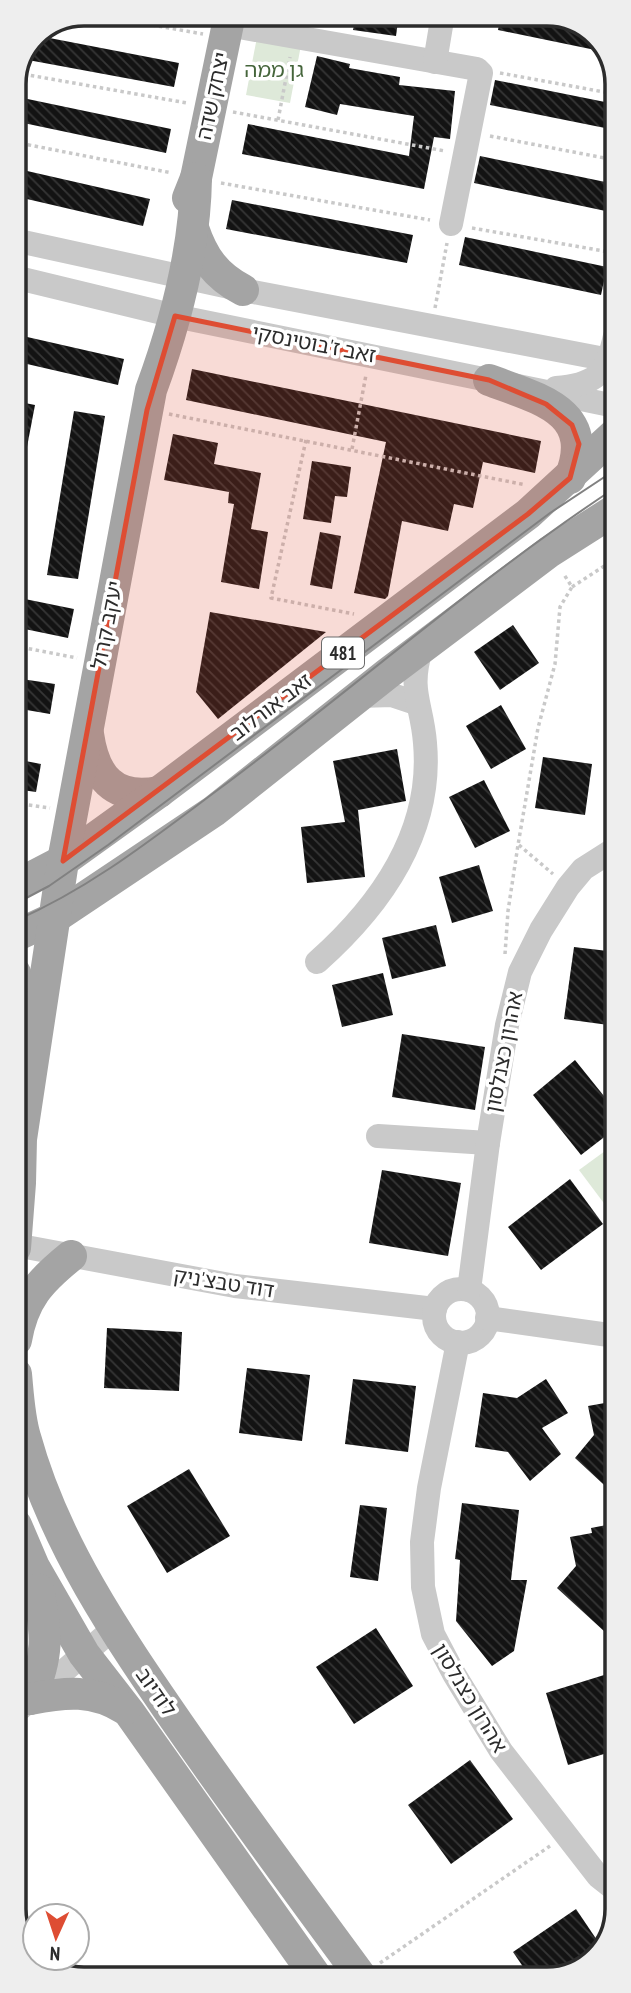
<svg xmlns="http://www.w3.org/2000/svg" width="631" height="1993" font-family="'PT Sans Narrow','Noto Sans Hebrew',sans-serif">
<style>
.park{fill:#dee9d9}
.building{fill:url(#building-back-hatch)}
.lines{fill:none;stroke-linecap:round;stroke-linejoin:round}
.path{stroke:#c9c9c9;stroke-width:3.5;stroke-dasharray:3.5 3.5;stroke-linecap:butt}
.minor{stroke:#c9c9c9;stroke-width:24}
.major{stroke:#a4a4a4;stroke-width:32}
.tram{stroke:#818181;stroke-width:2}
.marked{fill:#de4d33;fill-opacity:0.2;stroke:#de4d33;stroke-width:5;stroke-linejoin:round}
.labels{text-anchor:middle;stroke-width:7;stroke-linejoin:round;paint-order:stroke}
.shield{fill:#fff;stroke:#6b6b6b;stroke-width:2}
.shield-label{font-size:19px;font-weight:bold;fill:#2c2c2c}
.park-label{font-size:21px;fill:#45653b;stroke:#fff}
.street-label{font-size:21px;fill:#2c2c2c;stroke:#fff}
.rim{fill:none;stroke:#2c2c2c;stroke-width:3.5}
</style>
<defs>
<pattern id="building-back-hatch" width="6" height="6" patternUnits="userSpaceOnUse" patternTransform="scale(1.75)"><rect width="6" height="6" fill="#131313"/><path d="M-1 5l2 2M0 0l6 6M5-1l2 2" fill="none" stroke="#363636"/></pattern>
</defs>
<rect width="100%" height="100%" fill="#fff"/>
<g class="park">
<path d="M257,37L301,45L290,103L246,95Z"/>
<path d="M616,1143V1218H615L579,1170Z"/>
</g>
<g class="building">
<path d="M356,14H399L396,36L353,30Z"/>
<path d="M501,14L556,15L593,31L605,52L498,30Z"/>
<path d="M34,35L179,63L174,87L28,60Z"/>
<path d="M317,56L350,64L349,68L400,77L399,85L455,91L450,139L434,137L424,189L242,154L248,124L409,156L414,116L340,104L337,115L305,107Z"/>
<path d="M495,80L615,104V130L490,105Z"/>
<path d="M18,97L171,129L166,153L14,121Z"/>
<path d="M480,156L615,184V213L474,183Z"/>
<path d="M14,168L150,199L143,226L14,196Z"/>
<path d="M232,200L413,235L407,263L226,229Z"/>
<path d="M465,237L607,267L601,295L459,265Z"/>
<path d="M14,334L124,359L118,385L14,361Z"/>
<path d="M192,369L541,441L535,473L483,462L473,508L454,504L448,531L402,521L388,596L385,599L354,593L386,442L186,400Z"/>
<path d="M15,401L35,405L22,473H15Z"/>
<path d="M74,411L105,416L78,579L47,575Z"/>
<path d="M173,434L218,443L214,464L261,473L251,529L268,532L259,589L221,582L234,504L228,503L229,492L164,480Z"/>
<path d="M312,461L351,467L347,497L335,496L331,523L303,519Z"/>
<path d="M320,532L341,536L332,589L310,585Z"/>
<path d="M15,597L74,609L68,638L15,627Z"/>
<path d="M210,612L326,632L218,719L196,692Z"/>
<path d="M513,625L539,663L500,690L474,652Z"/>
<path d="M15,678L55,684L50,714L15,708Z"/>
<path d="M501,705L526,749L491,769L466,726Z"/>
<path d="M397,749L406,801L358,810L365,877L307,883L301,827L345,822L333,761Z"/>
<path d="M543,757L592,764L585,815L535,808Z"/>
<path d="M15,759L41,764L36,792L15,789Z"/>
<path d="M484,780L510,831L475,848L449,797Z"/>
<path d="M479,865L493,911L452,923L439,877Z"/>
<path d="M436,925L446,966L392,979L382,938Z"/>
<path d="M574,947L616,952V1026L564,1019Z"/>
<path d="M383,973L393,1015L342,1027L332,985Z"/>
<path d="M402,1034L485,1047L475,1110L392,1097Z"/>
<path d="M575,1060L616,1111V1128L581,1155L533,1095Z"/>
<path d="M382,1170L461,1183L448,1256L369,1243Z"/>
<path d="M570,1179L603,1224L541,1270L508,1227Z"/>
<path d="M107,1328L182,1332L179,1391L104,1388Z"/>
<path d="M247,1368L310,1375L302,1441L239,1433Z"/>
<path d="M353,1379L416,1386L408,1452L345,1444Z"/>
<path d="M546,1379L568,1413L542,1428L561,1454L530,1481L508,1452L475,1447L483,1393L517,1398Z"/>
<path d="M616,1401V1496L575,1458L594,1435L588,1406Z"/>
<path d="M189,1469L230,1536L167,1573L127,1506Z"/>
<path d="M462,1503L519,1510L511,1580H527L514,1651L492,1666L456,1621L460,1560L455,1559Z"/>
<path d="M360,1505L387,1508L378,1581L350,1577Z"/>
<path d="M617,1523V1604L613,1612L617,1616V1620L605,1632L557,1588L576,1566L570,1537L592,1533L591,1528Z"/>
<path d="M376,1628L413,1686L354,1724L316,1667Z"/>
<path d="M617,1671V1750L568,1765L546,1693Z"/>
<path d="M470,1760L513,1819L451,1864L408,1805Z"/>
<path d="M576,1909L603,1949L602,1952L565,1977H530L513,1952Z"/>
</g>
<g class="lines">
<g class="path">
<path d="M90,14L203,34"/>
<path d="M17,73L187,103"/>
<path d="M500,73L615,94"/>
<path d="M233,112L445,151"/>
<path d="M278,120L290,57"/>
<path d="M490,136L615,160"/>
<path d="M14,142L172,173"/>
<path d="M221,183L430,220"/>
<path d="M472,228L615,253"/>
<path d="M435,308L447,243"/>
<path d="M169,414L526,485"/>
<path d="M306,440L271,598L354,614"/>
<path d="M352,449L366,375"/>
<path d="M572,587L615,559"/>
<path d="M15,646L77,658"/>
<path d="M15,803L50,808"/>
<path d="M519,845L553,874"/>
<path d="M505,954L508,911L518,845L538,728L555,664L560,607L572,587L563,573"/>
<path d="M380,1963L550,1846"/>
</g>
<g class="minor">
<path d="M228,25L477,69L481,73L451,224"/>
<path d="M435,62L443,14"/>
<path d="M14,240L243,290L615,361"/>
<path d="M14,277L175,316L615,406"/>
<path d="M556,388C595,385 607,374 615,336"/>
<path d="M359,696L392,695L416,703"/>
<path d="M317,962C380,906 433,832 425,743C422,703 408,692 421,649"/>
<path d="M378,1136L488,1143"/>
<path d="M15,1245L235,1286L435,1309"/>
<circle cx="461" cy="1316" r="27"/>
<path d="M469,1290L488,1143L507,1025L520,972L541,930L568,887L583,869L616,848"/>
<path d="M487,1318L616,1336"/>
<path d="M458,1342L429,1488L422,1542L423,1587L433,1634L454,1674L501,1751L598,1876L617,1891"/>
<path d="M16,1712L113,1629"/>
</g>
<g class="major">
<path d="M188,198L196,178L230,14"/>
<path d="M193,228C203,258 216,276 243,290"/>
<path d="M489,380C539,399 597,411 570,478"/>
<path d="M88,734C94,776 113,801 159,792"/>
<path d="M15,886L63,861L159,792L528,514L615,434"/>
<path d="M15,936L54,918L214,811L387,674L549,552L615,510"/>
<path d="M15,973L21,987L23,1000"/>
<path d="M15,1248L20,1183L21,1139L63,861L151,390C176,322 195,251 196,178"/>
<path d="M16,1340C23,1299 40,1281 71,1256"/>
<path d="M16,1374C18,1395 19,1417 25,1437C54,1543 117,1635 179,1725C238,1810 300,1894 362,1978"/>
<path d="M16,1525L34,1567L84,1654L129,1712L317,1978"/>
<path d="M30,1699C49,1655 47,1635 38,1589"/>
<path d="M30,1699C66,1692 93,1689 125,1709"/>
</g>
<g class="tram">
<path d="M15,904L49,886L108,845L550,513L615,470"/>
<path d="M15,921C92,887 152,839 219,789C352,690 477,579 615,488"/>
</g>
</g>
<path class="marked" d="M175,316L489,380L546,404L572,425L579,444L570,478L528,514L63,861L147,410Z"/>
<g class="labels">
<rect class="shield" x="322" y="637.5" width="42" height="31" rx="5"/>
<g class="shield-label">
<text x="343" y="660">481</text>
</g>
<g class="park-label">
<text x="274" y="77">גן ממה</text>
</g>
<g class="street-label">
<text transform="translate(213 96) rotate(-78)" y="7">יצחק שדה</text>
<text transform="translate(314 344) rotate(11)" y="7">זאב ז'בוטינסקי</text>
<text transform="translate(107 625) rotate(-79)" y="7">יעקב קרול</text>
<text transform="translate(271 707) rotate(-37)" y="7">זאב אורלוב</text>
<text transform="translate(504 1052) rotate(-79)" y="7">אהרון כצנלסון</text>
<text transform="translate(224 1283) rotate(9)" y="7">דוד טבצ'ניק</text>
<text transform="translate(156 1692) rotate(55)" y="7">לודיוב</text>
<text transform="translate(470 1698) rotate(59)" y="7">אהרון כצנלסון</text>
</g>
</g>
<path d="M0 0H631V1993H0ZM84 26H547A58 58 0 0 1 605 84V1909A58 58 0 0 1 547 1967H84A58 58 0 0 1 26 1909V84A58 58 0 0 1 84 26Z" fill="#eee" fill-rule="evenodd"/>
<path class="rim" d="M84 26H547A58 58 0 0 1 605 84V1909A58 58 0 0 1 547 1967H84A58 58 0 0 1 26 1909V84A58 58 0 0 1 84 26Z"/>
<g transform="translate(56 1937) rotate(183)"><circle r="33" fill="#ffffff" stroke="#ababab" stroke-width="2"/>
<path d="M0-5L12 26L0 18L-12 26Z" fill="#de4d33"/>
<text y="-10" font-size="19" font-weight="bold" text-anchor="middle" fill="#2c2c2c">N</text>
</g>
</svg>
